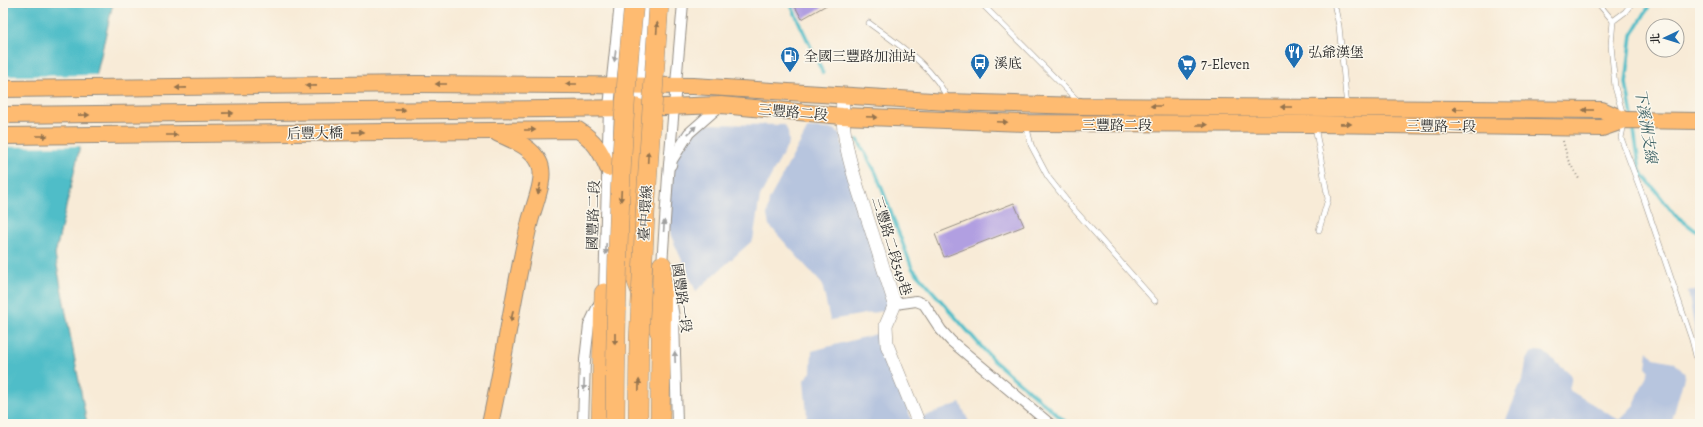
<svg xmlns="http://www.w3.org/2000/svg" width="1703" height="427" font-family="Alegreya,'Noto Serif TC',serif">
<style>
.industrial{fill:#b7c5de}
.water{fill:#50bdc8;stroke:#3e747a}
.pier{fill:#f8ebd7}
.lines{fill:none;stroke-linecap:round;stroke-linejoin:round}
.stream{stroke:#50bdc8;stroke-width:3.5}
.building{fill:#b19fe1}
.service-casing{stroke:#928b81;stroke-width:6}
.minor-casing{stroke:#928b81;stroke-width:12}
.tertiary-casing{stroke:#928b81;stroke-width:14}
.primary-casing{stroke:#928b81;stroke-width:18}
.motorway-casing{stroke:#928b81;stroke-width:20}
.path{stroke:#928b81;stroke-width:2;stroke-dasharray:1 3;stroke-linecap:butt}
.service{stroke:#fff;stroke-width:5}
.minor{stroke:#fff;stroke-width:10}
.tertiary{stroke:#fff;stroke-width:13}
.primary{stroke:#febb71;stroke-width:16}
.motorway{stroke:#febb71;stroke-width:19}
.motorway-bridge-casing{stroke:#928b81;stroke-width:20;stroke-linecap:butt}
.motorway-bridge{stroke:#febb71;stroke-width:19}
.oneway{fill:#94734e}
.oneway2{fill:#a0a0a0}
.labels{text-anchor:middle;stroke-width:3;stroke-linejoin:round;paint-order:stroke}
.poi-label{font-size:14px;fill:#2b2b2b;stroke:#fbf7ec;text-anchor:start}
.street-label{font-size:14px;fill:#2b2b2b;stroke:#fbf7ec}
.water-label{font-size:15px;font-style:italic;fill:#385e62;stroke:#fbf7ec}
</style>
<rect width="100%" height="100%" fill="#fbf7ec"/>
<filter id="ink" filterUnits="userSpaceOnUse"><feTurbulence type="fractalNoise" baseFrequency=".025" numOctaves="2"/><feDisplacementMap in="SourceGraphic" scale="8" xChannelSelector="R" yChannelSelector="G"/><feConvolveMatrix kernelMatrix="1 2 1 2 8 2 1 2 1" color-interpolation-filters="sRGB"/></filter>
<filter id="wash" filterUnits="userSpaceOnUse"><feTurbulence type="fractalNoise" baseFrequency=".012" numOctaves="4" result="noise"/><feDisplacementMap in="SourceGraphic" scale="16" xChannelSelector="R" yChannelSelector="G"/><feGaussianBlur stdDeviation="0.9" result="paint"/><feColorMatrix in="noise" values="0 0 0 0 0 0 0 0 0 0 0 0 0 0 0 0 0 1.4 0 .05"/><feComposite in="paint" operator="in"/></filter>
<g filter="url(#wash)">
<rect width="100%" height="100%" fill="#f8ebd7"/>
<g class="industrial">
<path d="M695,124L785,125L788,132L789,143L760,196L753,240L696,291L671,236L665,206L667,162L679,133L685,127Z"/>
<path d="M808,128L834,129L839,133L890,302L889,310L830,320L822,284L769,225L767,215L769,200Z"/>
<path d="M1700,289V360L1688,291Z"/>
<path d="M880,333L912,421L960,403L970,424H804L807,415L804,380L811,372L812,351Z"/>
<path d="M1536,351L1544,352L1572,376L1569,390L1619,420L1634,405L1649,370L1646,368L1648,351L1654,358L1674,362L1685,374L1671,424H1504L1524,376L1526,362L1531,353Z"/>
</g>
<path class="water" d="M3,3H113L55,255L87,424H3Z"/>
<path class="pier" d="M99,75L82,146L3,147V76Z"/>
<g class="lines">
<g class="stream">
<path d="M790,3L823,73"/>
<path d="M1632,116L1626,83L1632,35L1651,3"/>
<path d="M1633,124L1640,171L1675,215L1700,234"/>
<path d="M858,140L876,173L912,268L994,361L1068,424"/>
</g>
</g>
<g id="blocks">
<g class="building">
<path d="M793,3H830L802,19Z"/>
<path d="M1014,203L1024,226L944,257L935,234Z"/>
</g>
</g>
</g>
<g filter="url(#ink)">
<use href="#blocks" fill-opacity="0" stroke="#928b81" stroke-width="1"/>
<g class="lines">
<defs>
<g id="service">
<path d="M981,3L1079,102"/>
<path d="M1334,3L1339,26L1347,107"/>
<path d="M1598,3L1613,21L1611,45L1615,87L1623,115"/>
<path d="M1613,21L1625,12L1632,3"/>
<path d="M869,23C897,44 934,66 948,100"/>
<path d="M1624,123L1621,138L1644,199L1692,340L1700,372"/>
<path d="M1026,124L1031,145L1048,177L1071,206L1155,301"/>
<path d="M1315,126L1328,199L1319,230"/>
</g>
<g id="minor">
<path d="M637,108L646,3"/>
<path d="M671,165L672,160L689,133L721,105"/>
<path d="M663,269L662,265L668,176L683,3"/>
<path d="M669,286L674,318L677,424"/>
<path d="M895,304L916,301L924,304L941,330L951,341L1050,424"/>
<path d="M583,424L585,360L589,325L604,293L609,107L620,3"/>
</g>
<path id="tertiary" d="M843,95C840,138 853,173 866,214C876,244 885,274 895,304L886,325L887,345L919,424"/>
<g id="primary">
<path d="M3,89L417,84L693,86L948,102L1082,106L1602,110L1625,120"/>
<path d="M3,115L637,108L721,105L842,116L1026,123L1315,124L1602,128L1625,120L1700,121"/>
<path d="M3,136C195,135 386,131 578,130C595,141 600,150 608,168"/>
<path d="M490,424C505,357 514,287 530,221C534,205 547,177 539,162C531,146 512,140 497,133"/>
</g>
<g id="motorway">
<path d="M637,108L630,249C632,280 647,304 660,332"/>
<path d="M601,424L604,293"/>
<path d="M660,424L662,265"/>
</g>
</defs>
<use href="#service" class="service-casing"/>
<use href="#minor" class="minor-casing"/>
<use href="#tertiary" class="tertiary-casing"/>
<use href="#primary" class="primary-casing"/>
<use href="#motorway" class="motorway-casing"/>
<path class="path" d="M1563,141L1568,160L1579,179"/>
<use href="#service" class="service"/>
<use href="#minor" class="minor"/>
<use href="#tertiary" class="tertiary"/>
<use href="#primary" class="primary"/>
<use href="#motorway" class="motorway"/>
<defs>
<g id="motorway-bridge">
<path d="M615,424C616,284 619,143 634,3"/>
<path d="M638,424L639,340L645,215L659,3"/>
</g>
</defs>
<use href="#motorway-bridge" class="motorway-bridge-casing"/>
<use href="#motorway-bridge" class="motorway-bridge"/>
</g>
<defs><path id="oneway-solid" d="M-6-.8H1V-3.2L6.5 0L1 3.2V.8H-6Z"/></defs>
<g class="oneway">
<use href="#oneway-solid" transform="translate(657 28) rotate(-86)"/>
<use href="#oneway-solid" transform="translate(441 84) rotate(-180)"/>
<use href="#oneway-solid" transform="translate(571 84) rotate(-180)"/>
<use href="#oneway-solid" transform="translate(311 86) rotate(179)"/>
<use href="#oneway-solid" transform="translate(181 88) rotate(179)"/>
<use href="#oneway-solid" transform="translate(1156 106) rotate(-180)"/>
<use href="#oneway-solid" transform="translate(1286 107) rotate(-180)"/>
<use href="#oneway-solid" transform="translate(1458 109) rotate(-180)"/>
<use href="#oneway-solid" transform="translate(400 110) rotate(-1)"/>
<use href="#oneway-solid" transform="translate(1588 110) rotate(-180)"/>
<use href="#oneway-solid" transform="translate(228 113) rotate(-1)"/>
<use href="#oneway-solid" transform="translate(84 115) rotate(-1)"/>
<use href="#oneway-solid" transform="translate(872 117) rotate(2)"/>
<use href="#oneway-solid" transform="translate(1002 122) rotate(2)"/>
<use href="#oneway-solid" transform="translate(1346 124) rotate(1)"/>
<use href="#oneway-solid" transform="translate(1202 125)"/>
<use href="#oneway-solid" transform="translate(530 130)"/>
<use href="#oneway-solid" transform="translate(358 132) rotate(-1)"/>
<use href="#oneway-solid" transform="translate(172 135)"/>
<use href="#oneway-solid" transform="translate(42 136)"/>
<use href="#oneway-solid" transform="translate(648 157) rotate(-87)"/>
<use href="#oneway-solid" transform="translate(539 189) rotate(104)"/>
<use href="#oneway-solid" transform="translate(621 196) rotate(93)"/>
<use href="#oneway-solid" transform="translate(512 316) rotate(101)"/>
<use href="#oneway-solid" transform="translate(615 339) rotate(90)"/>
<use href="#oneway-solid" transform="translate(639 385) rotate(-89)"/>
</g>
<g class="oneway2">
<use href="#oneway-solid" transform="translate(615 56) rotate(97)"/>
<use href="#oneway-solid" transform="translate(692 130) rotate(-44)"/>
<use href="#oneway-solid" transform="translate(664 226) rotate(-86)"/>
<use href="#oneway-solid" transform="translate(606 249) rotate(92)"/>
<use href="#oneway-solid" transform="translate(675 357) rotate(-92)"/>
<use href="#oneway-solid" transform="translate(584 385) rotate(92)"/>
</g>
</g>
<defs>
<symbol id="restaurant-pin" viewBox="-11 -11 22 30"><path d="M0 17L-7.5 6A9.5 9.5 0 1 1 7.5 6Z" fill="#1f6fb2" stroke="#fbf7ec"/><path d="M-5-6h1v4h1v-4h1v4h1v-4h1v5L-1.5 .5V6h-2V.5L-5-1ZM5-6V6H3V1.5H1.5Q1.5-4 5-6Z" fill="#fff"/></symbol>
<symbol id="fuel-pin" viewBox="-11 -11 22 30"><path d="M0 17L-7.5 6A9.5 9.5 0 1 1 7.5 6Z" fill="#1f6fb2" stroke="#fbf7ec"/><path d="M-5.5-6h7V0h2V4h1.3V-2.5L3-4.5l.8-.8L6-3V5H2.5V1h-1V6h-7ZM-4.2-4.7v3.2H.2V-4.7Z" fill="#fff"/></symbol>
<symbol id="bus-pin" viewBox="-11 -11 22 30"><path d="M0 17L-7.5 6A9.5 9.5 0 1 1 7.5 6Z" fill="#1f6fb2" stroke="#fbf7ec"/><path d="M-5-6H5V4H4V6H2V4H-2V6H-4V4H-5ZM-3.5-4V0h7V-4ZM-3.5 1.2v1.5H-2V1.2ZM2 1.2v1.5H3.5V1.2Z" fill="#fff"/></symbol>
<symbol id="supermarket-pin" viewBox="-11 -11 22 30"><path d="M0 17L-7.5 6A9.5 9.5 0 1 1 7.5 6Z" fill="#1f6fb2" stroke="#fbf7ec"/><path d="M-6-5.5h2.5l.6 2H6L4.5 2H-2.5L-4.4-4H-6ZM-1.5 3.2a1.3 1.3 0 1 0 .1 0ZM3 3.2a1.3 1.3 0 1 0 .1 0Z" fill="#fff"/></symbol>
</defs>
<g fill-rule="evenodd">
<use href="#restaurant-pin" x="1283" y="41" width="22" height="30"/>
<use href="#fuel-pin" x="779" y="45" width="22" height="30"/>
<use href="#bus-pin" x="969" y="52" width="22" height="30"/>
<use href="#supermarket-pin" x="1176" y="53" width="22" height="30"/>
</g>
<g class="labels">
<g class="poi-label">
<text x="1308" y="57">弘爺漢堡</text>
<text x="804" y="61">全國三豐路加油站</text>
<text x="994" y="68">溪底</text>
<text x="1201" y="69">7-Eleven</text>
</g>
<g class="street-label">
<text transform="translate(793 112) rotate(5)" y="5">三豐路二段</text>
<text x="1117" y="130">三豐路二段</text>
<text transform="translate(1441 126) rotate(1)" y="5">三豐路二段</text>
<text transform="translate(315 133) rotate(-1)" y="5">后豐大橋</text>
<text transform="translate(645 213) rotate(-87)" y="5">臺中環線</text>
<text transform="translate(593 215) rotate(-88)" y="5">國豐路二段</text>
<text transform="translate(892 246) rotate(73)" y="5">三豐路二段549巷</text>
<text transform="translate(682 298) rotate(82)" y="5">國豐路一段</text>
</g>
<g class="water-label">
<text transform="translate(1646 126) rotate(81)" y="5">下溪洲支線</text>
</g>
</g>
<rect width="1703" height="427" fill="none" stroke="#fbf7ec" stroke-width="16"/>
<g transform="translate(1665 38) rotate(266)"><circle r="19" fill="#fbf7ec" stroke="#a8a59f"/>
<path d="M0-3L7 15L0 10L-7 15Z" fill="#1f6fb2"/>
<text y="-6" font-size="11" font-weight="bold" text-anchor="middle" fill="#2b2b2b">北</text>
</g>
</svg>
